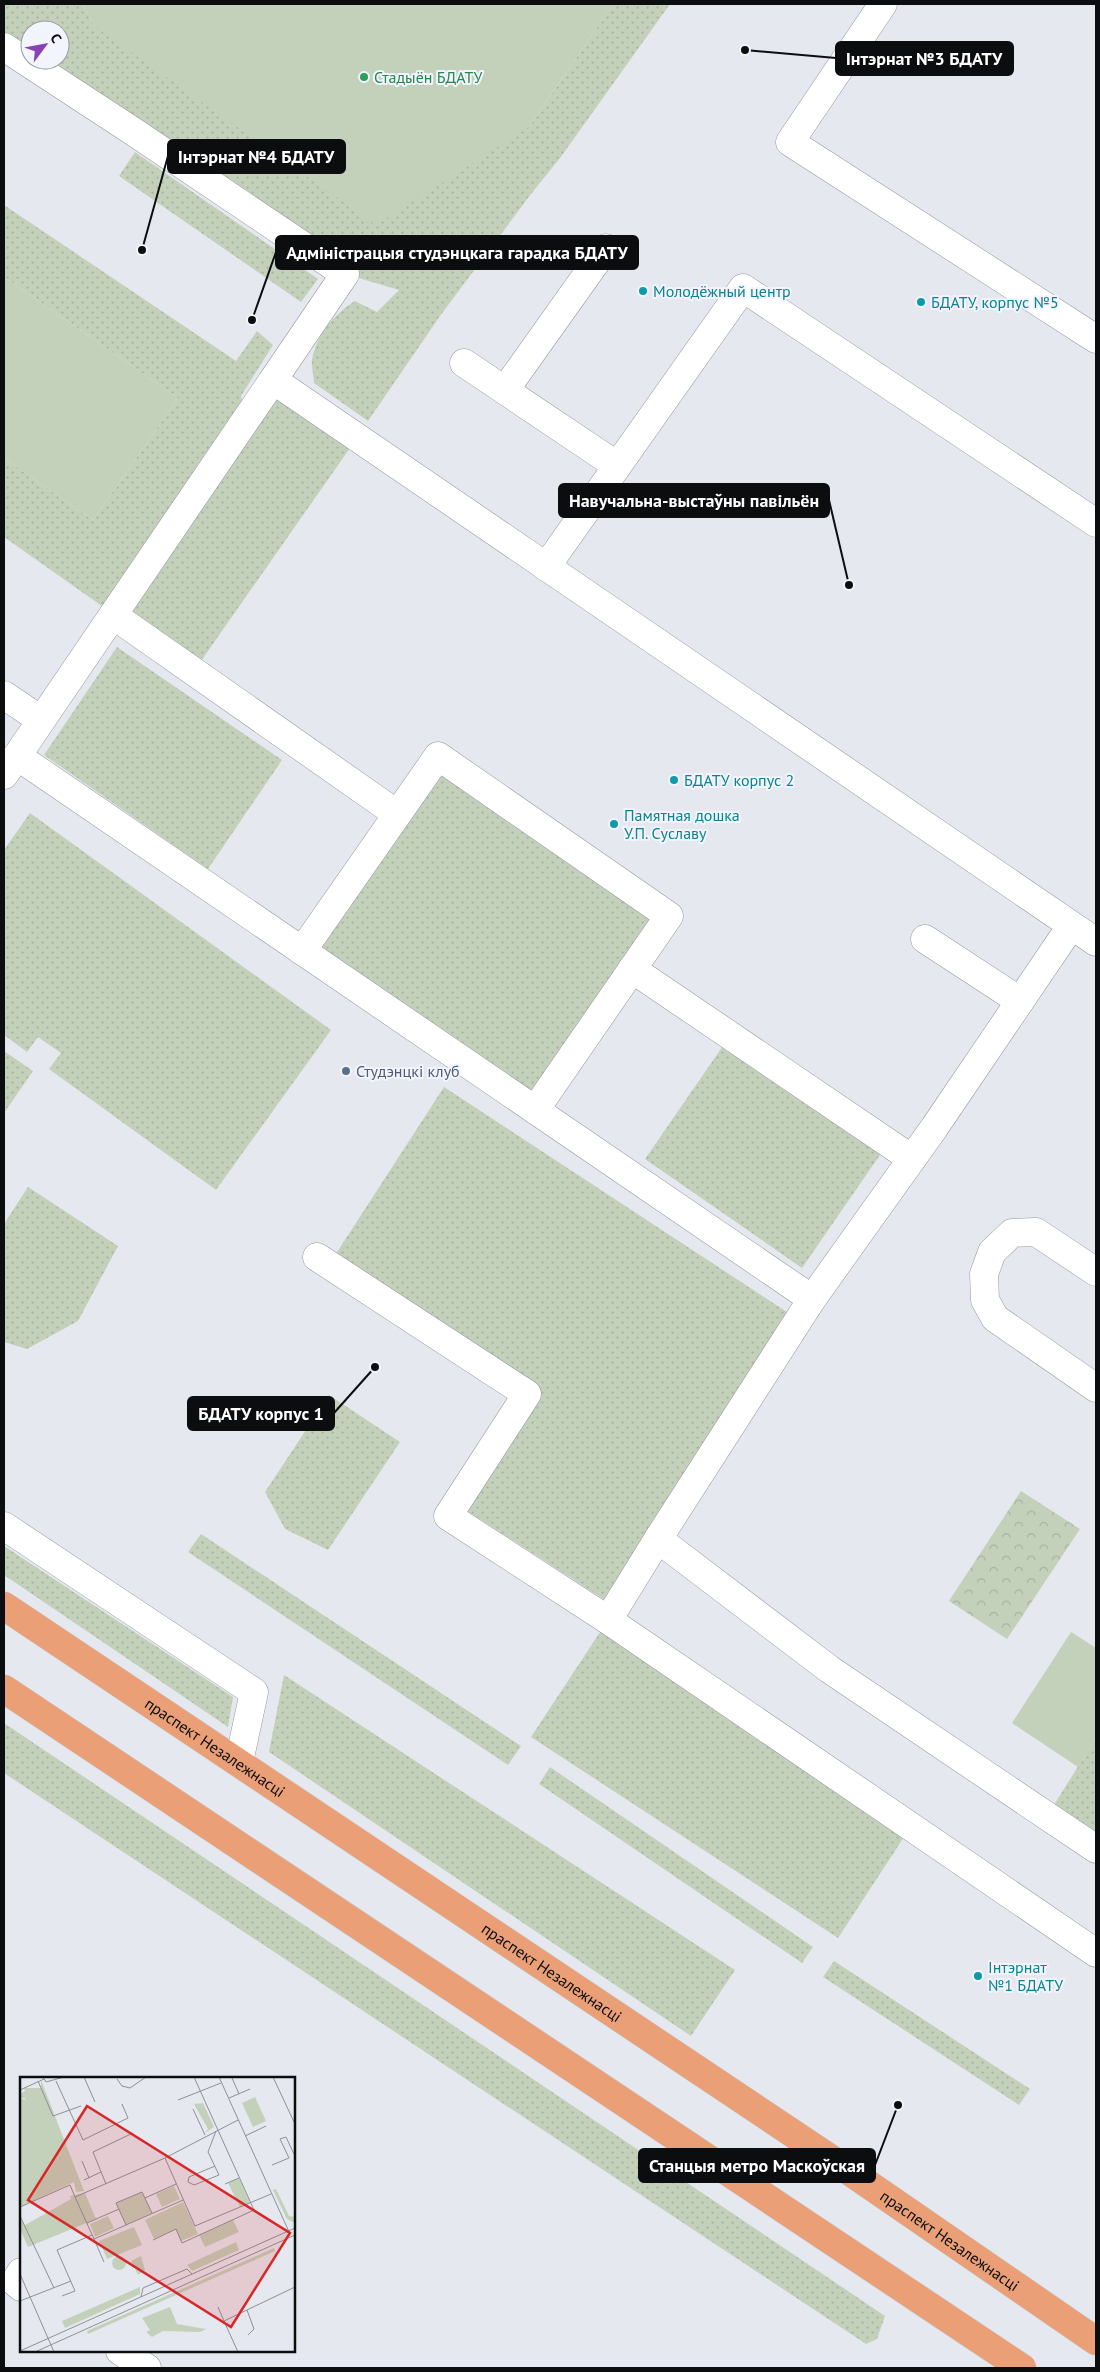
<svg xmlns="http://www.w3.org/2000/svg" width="1100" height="2372" font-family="'PT Sans',sans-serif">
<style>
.grass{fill:url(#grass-dots)}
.park{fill:url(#park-crowns)}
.pitch{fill:#c4d1ba}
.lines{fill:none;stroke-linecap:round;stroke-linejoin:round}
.minor-casing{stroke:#96989f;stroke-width:29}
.major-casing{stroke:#c5c5c5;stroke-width:29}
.minor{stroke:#fff;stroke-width:28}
.major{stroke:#ea9f77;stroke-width:28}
.leisure-dot{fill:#2e9e5b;stroke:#f2f5fd;stroke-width:2}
.culture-dot{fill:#0f9aa8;stroke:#f2f5fd;stroke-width:2}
.service-dot{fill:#5c6f8a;stroke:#f2f5fd;stroke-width:2}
.labels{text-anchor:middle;stroke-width:4;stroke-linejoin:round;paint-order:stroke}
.leisure-label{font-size:16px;fill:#27864d;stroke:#f2f5fd;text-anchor:start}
.culture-label{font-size:16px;fill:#0d838f;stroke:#f2f5fd;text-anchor:start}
.service-label{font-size:16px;fill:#4e5e75;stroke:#f2f5fd;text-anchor:start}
.street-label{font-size:16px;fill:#0c0d0f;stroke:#f2f5fd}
.inset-road{fill:none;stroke:#8e9095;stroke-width:1}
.view{fill:#d62828;fill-opacity:0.15;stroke:#d62828;stroke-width:2.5}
.inset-edge{fill:none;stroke:#0c0d0f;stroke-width:2.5}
.leader{fill:none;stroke:#0c0d0f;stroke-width:2}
.callout-dot{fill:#0c0d0f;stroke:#f2f5fd;stroke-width:2}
.callout{fill:#0c0d0f;stroke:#0c0d0f;stroke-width:2}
.callout-label{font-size:18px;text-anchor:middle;font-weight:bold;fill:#fff}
</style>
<defs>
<pattern id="grass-dots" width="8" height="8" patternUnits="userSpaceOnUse" patternTransform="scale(1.25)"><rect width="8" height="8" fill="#c4d1ba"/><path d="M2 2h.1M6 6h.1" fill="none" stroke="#a7b29f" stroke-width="1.8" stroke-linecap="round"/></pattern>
<pattern id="park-crowns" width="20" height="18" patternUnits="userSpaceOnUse" patternTransform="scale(1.25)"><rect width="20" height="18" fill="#c4d1ba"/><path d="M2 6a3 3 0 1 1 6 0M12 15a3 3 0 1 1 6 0" fill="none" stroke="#a7b29f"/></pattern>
</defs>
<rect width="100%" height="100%" fill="#e5e8ef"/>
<g class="grass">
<path d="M4,4H83L94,26L529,127L613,4H670L560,158L531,194L440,316L368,421L314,383C314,376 311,367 312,360C316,336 335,313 355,301L377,312L399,290L345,274L33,60H60V30H30V58L4,40Z"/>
<path d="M135,152L318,279L301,302L119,176Z"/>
<path d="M4,205L236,361L257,331L273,345L241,396L245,414L273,380L357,438L194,671L4,537V458L93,520L178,398L4,277Z"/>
<path d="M117,647L282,760L208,869L44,755Z"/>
<path d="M438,756L669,916L535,1110L302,951Z"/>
<path d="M30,813L331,1030L216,1190L49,1069L61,1053L38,1037L27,1052L4,1035V850Z"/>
<path d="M725,1043L882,1152L802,1268L645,1159Z"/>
<path d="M4,1051L33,1071L4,1113Z"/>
<path d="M444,1087L793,1316L608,1602L458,1505L530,1395L330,1263Z"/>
<path d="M28,1187L118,1246L78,1321L27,1349L4,1342V1224Z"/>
<path d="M329,1395L400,1442L328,1550L285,1529L265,1492Z"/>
<path d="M201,1534L521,1746L508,1765L188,1552Z"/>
<path d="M4,1546L233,1697L228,1727L4,1575Z"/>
<path d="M608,1620L908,1831L838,1938L531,1737Z"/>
<path d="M284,1675L735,1970L691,2036L269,1752Z"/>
<path d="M4,1723L885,2316L877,2339L866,2344L4,1773Z"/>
<path d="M1096,1738V1849L1047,1816Z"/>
<path d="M550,1767L813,1947L802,1963L539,1784Z"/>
<path d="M834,1961L1030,2089L1019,2105L823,1977Z"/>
</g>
<path class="park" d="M1021,1491L1080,1529L1007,1639L949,1601Z"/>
<g class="pitch">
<path d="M83,4H613L529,127L376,225L94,26Z"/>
<path d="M4,277L178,398L93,520L4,458Z"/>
<path d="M1071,1632L1096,1648V1738L1078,1767L1012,1723Z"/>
</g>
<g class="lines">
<defs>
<g id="minor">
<path d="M883,4L790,142L1096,339"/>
<path d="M4,47L134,132L345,274L273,380"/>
<path d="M464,363L616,465"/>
<path d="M505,390L606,248"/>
<path d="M546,567L743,288L1096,523"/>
<path d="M113,615L397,814"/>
<path d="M4,695L41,720"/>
<path d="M4,775L17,756"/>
<path d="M1071,926L934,1128L812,1299L658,1539L829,1669L1096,1849"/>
<path d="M925,939L1020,1001"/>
<path d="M302,951L438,756L669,916L535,1110"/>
<path d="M632,969L912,1159"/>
<path d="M317,1257L527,1394L448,1516L608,1620L1096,1953"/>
<path d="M1096,1272L1036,1232L1012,1233L992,1252L984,1274L985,1300L995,1318L1096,1388"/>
<path d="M812,1299L17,756L273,380L1096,942"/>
<path d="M4,1526L254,1692L239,1762"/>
<path d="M608,1620L658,1539"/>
<path d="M21,2272L15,2282L21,2287"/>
<path d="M120,2351L147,2368"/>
</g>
<g id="major">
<path id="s1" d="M4,1606L852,2173L1096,2341"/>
<path d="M4,1689L1022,2368"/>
</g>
</defs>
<use href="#minor" class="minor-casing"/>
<use href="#major" class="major-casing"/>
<use href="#minor" class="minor"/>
<use href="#major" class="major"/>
</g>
<circle class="leisure-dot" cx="364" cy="77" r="5"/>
<g class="culture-dot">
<circle cx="643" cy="291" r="5"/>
<circle cx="921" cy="302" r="5"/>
<circle cx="674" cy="780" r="5"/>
<circle cx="614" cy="824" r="5"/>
<circle cx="978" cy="1976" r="5"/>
</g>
<circle class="service-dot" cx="346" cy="1071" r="5"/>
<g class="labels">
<g class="leisure-label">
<text x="374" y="83">Стадыён БДАТУ</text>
</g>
<g class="culture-label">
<text x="653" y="297">Молодёжный центр</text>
<text x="931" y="308">БДАТУ, корпус №5</text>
<text x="684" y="786">БДАТУ корпус 2</text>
<text x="624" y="821">Памятная дошка<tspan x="624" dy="18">У.П. Суславу</tspan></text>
<text x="988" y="1973">Інтэрнат<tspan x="988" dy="18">№1 БДАТУ</tspan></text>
</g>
<g class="service-label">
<text x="356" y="1077">Студэнцкі клуб</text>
</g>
<g class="street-label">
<text dy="6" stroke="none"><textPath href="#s1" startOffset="254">праспект Незалежнасці</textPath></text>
<text dy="6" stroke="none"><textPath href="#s1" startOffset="659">праспект Незалежнасці</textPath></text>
<text dy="6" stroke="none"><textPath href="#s1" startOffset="1139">праспект Незалежнасці</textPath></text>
</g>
</g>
<g transform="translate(20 2077)">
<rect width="275" height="275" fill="#e5e8ef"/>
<path d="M21,3L64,114L56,115L54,105L0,130V115L16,116L5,21H0V17L5,14L4,11H21ZM235,20L246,44L233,50L222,26ZM183,26L194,50L185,56L188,52L174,27ZM219,101L230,126L220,130L208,106ZM154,109L160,122L142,130L136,117ZM256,112L269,139L275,140V146L267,142L253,113ZM122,115L132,136L106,148L96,126ZM65,116L76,142L8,170L0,152V143L5,148L51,122L50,119ZM163,125L178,157L161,164L156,152L134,162L125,143ZM88,139L94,151L75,160L70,147ZM213,143L219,155L185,170L179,158ZM114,150L122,168L87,182L79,164ZM216,165L219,173L172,194L167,188ZM254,171L255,174L68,257L67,254ZM92 186a7 7 0 1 1 14 0a7 7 0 1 1-14 0ZM121,179L125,193L118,198L111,184ZM120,210V217L45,251L42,244ZM150,230L157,247L186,252L180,255L143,254L132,260L126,255L130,253L122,241Z" fill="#c4d1ba"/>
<path d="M0,21L23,29L47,84L48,103L15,116L0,115ZM52,129L58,143L32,154L26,140Z" fill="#c4d1ba"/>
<path class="inset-road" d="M23,0L26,5L44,0M64,0L75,25M199,0L270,157M253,0L275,47M212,1L219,17M97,2L102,9L110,11L126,0M18,4L33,39L61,29M36,4L63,63L108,41L102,27M0,13L24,2M209,21L230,12M158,23L201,6M173,32L185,58M225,59L246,49M145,81L175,149L251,117M62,84L69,101M252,88L269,81L260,62L266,60L274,77M195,89L169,100L168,105L174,108L199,98L188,75L196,54M64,103L81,95M86,107L73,75L113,56M205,107L219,101M125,121L156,107M163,123L74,162L55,120L145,81L218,43M0,130L50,108L55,120M0,139L34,211M67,146L99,132M106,148L96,126L122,115L132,136M74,162L84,185M133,163L156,152L162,166L234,133L174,0M0,197L34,275M42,219L55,214L37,173L72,158M121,220L123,211L167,192L172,197M0,224L51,204M198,230L204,244L275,210M227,233L234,252L228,258M204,244L218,275M0,274L275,151M15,275L275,158"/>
<path class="view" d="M67,29L270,156L211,250L8,123Z"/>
<rect width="275" height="275" class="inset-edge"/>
</g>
<path class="leader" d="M745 50L836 58M142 250L168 156M252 320L276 252M849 585L829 500M375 1367L334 1413M898 2105L875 2165"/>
<g class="callout-dot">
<circle cx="745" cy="50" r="5"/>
<circle cx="142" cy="250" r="5"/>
<circle cx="252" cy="320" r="5"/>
<circle cx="849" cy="585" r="5"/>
<circle cx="375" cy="1367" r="5"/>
<circle cx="898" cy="2105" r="5"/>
</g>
<g class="callout">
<rect x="836" y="42" width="177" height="33" rx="5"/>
<rect x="168" y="140" width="177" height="33" rx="5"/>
<rect x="276" y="236" width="362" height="33" rx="5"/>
<rect x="559" y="484" width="270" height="33" rx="5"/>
<rect x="188" y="1397" width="146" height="33" rx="5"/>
<rect x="639" y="2149" width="236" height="33" rx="5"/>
</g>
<g class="callout-label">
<text x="924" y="65">Інтэрнат №3 БДАТУ</text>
<text x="256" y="163">Інтэрнат №4 БДАТУ</text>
<text x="457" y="259">Адміністрацыя студэнцкага гарадка БДАТУ</text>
<text x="694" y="507">Навучальна-выстаўны павільён</text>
<text x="261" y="1420">БДАТУ корпус 1</text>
<text x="757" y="2172">Станцыя метро Маскоўская</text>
</g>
<rect width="1100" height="2372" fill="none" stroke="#0c0d0f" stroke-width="10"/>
<g transform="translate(45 45) rotate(58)"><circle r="24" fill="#f2f5fd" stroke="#96989e"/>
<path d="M0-4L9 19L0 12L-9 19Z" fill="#8842b6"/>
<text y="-8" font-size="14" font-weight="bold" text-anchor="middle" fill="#0c0d0f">С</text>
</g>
</svg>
